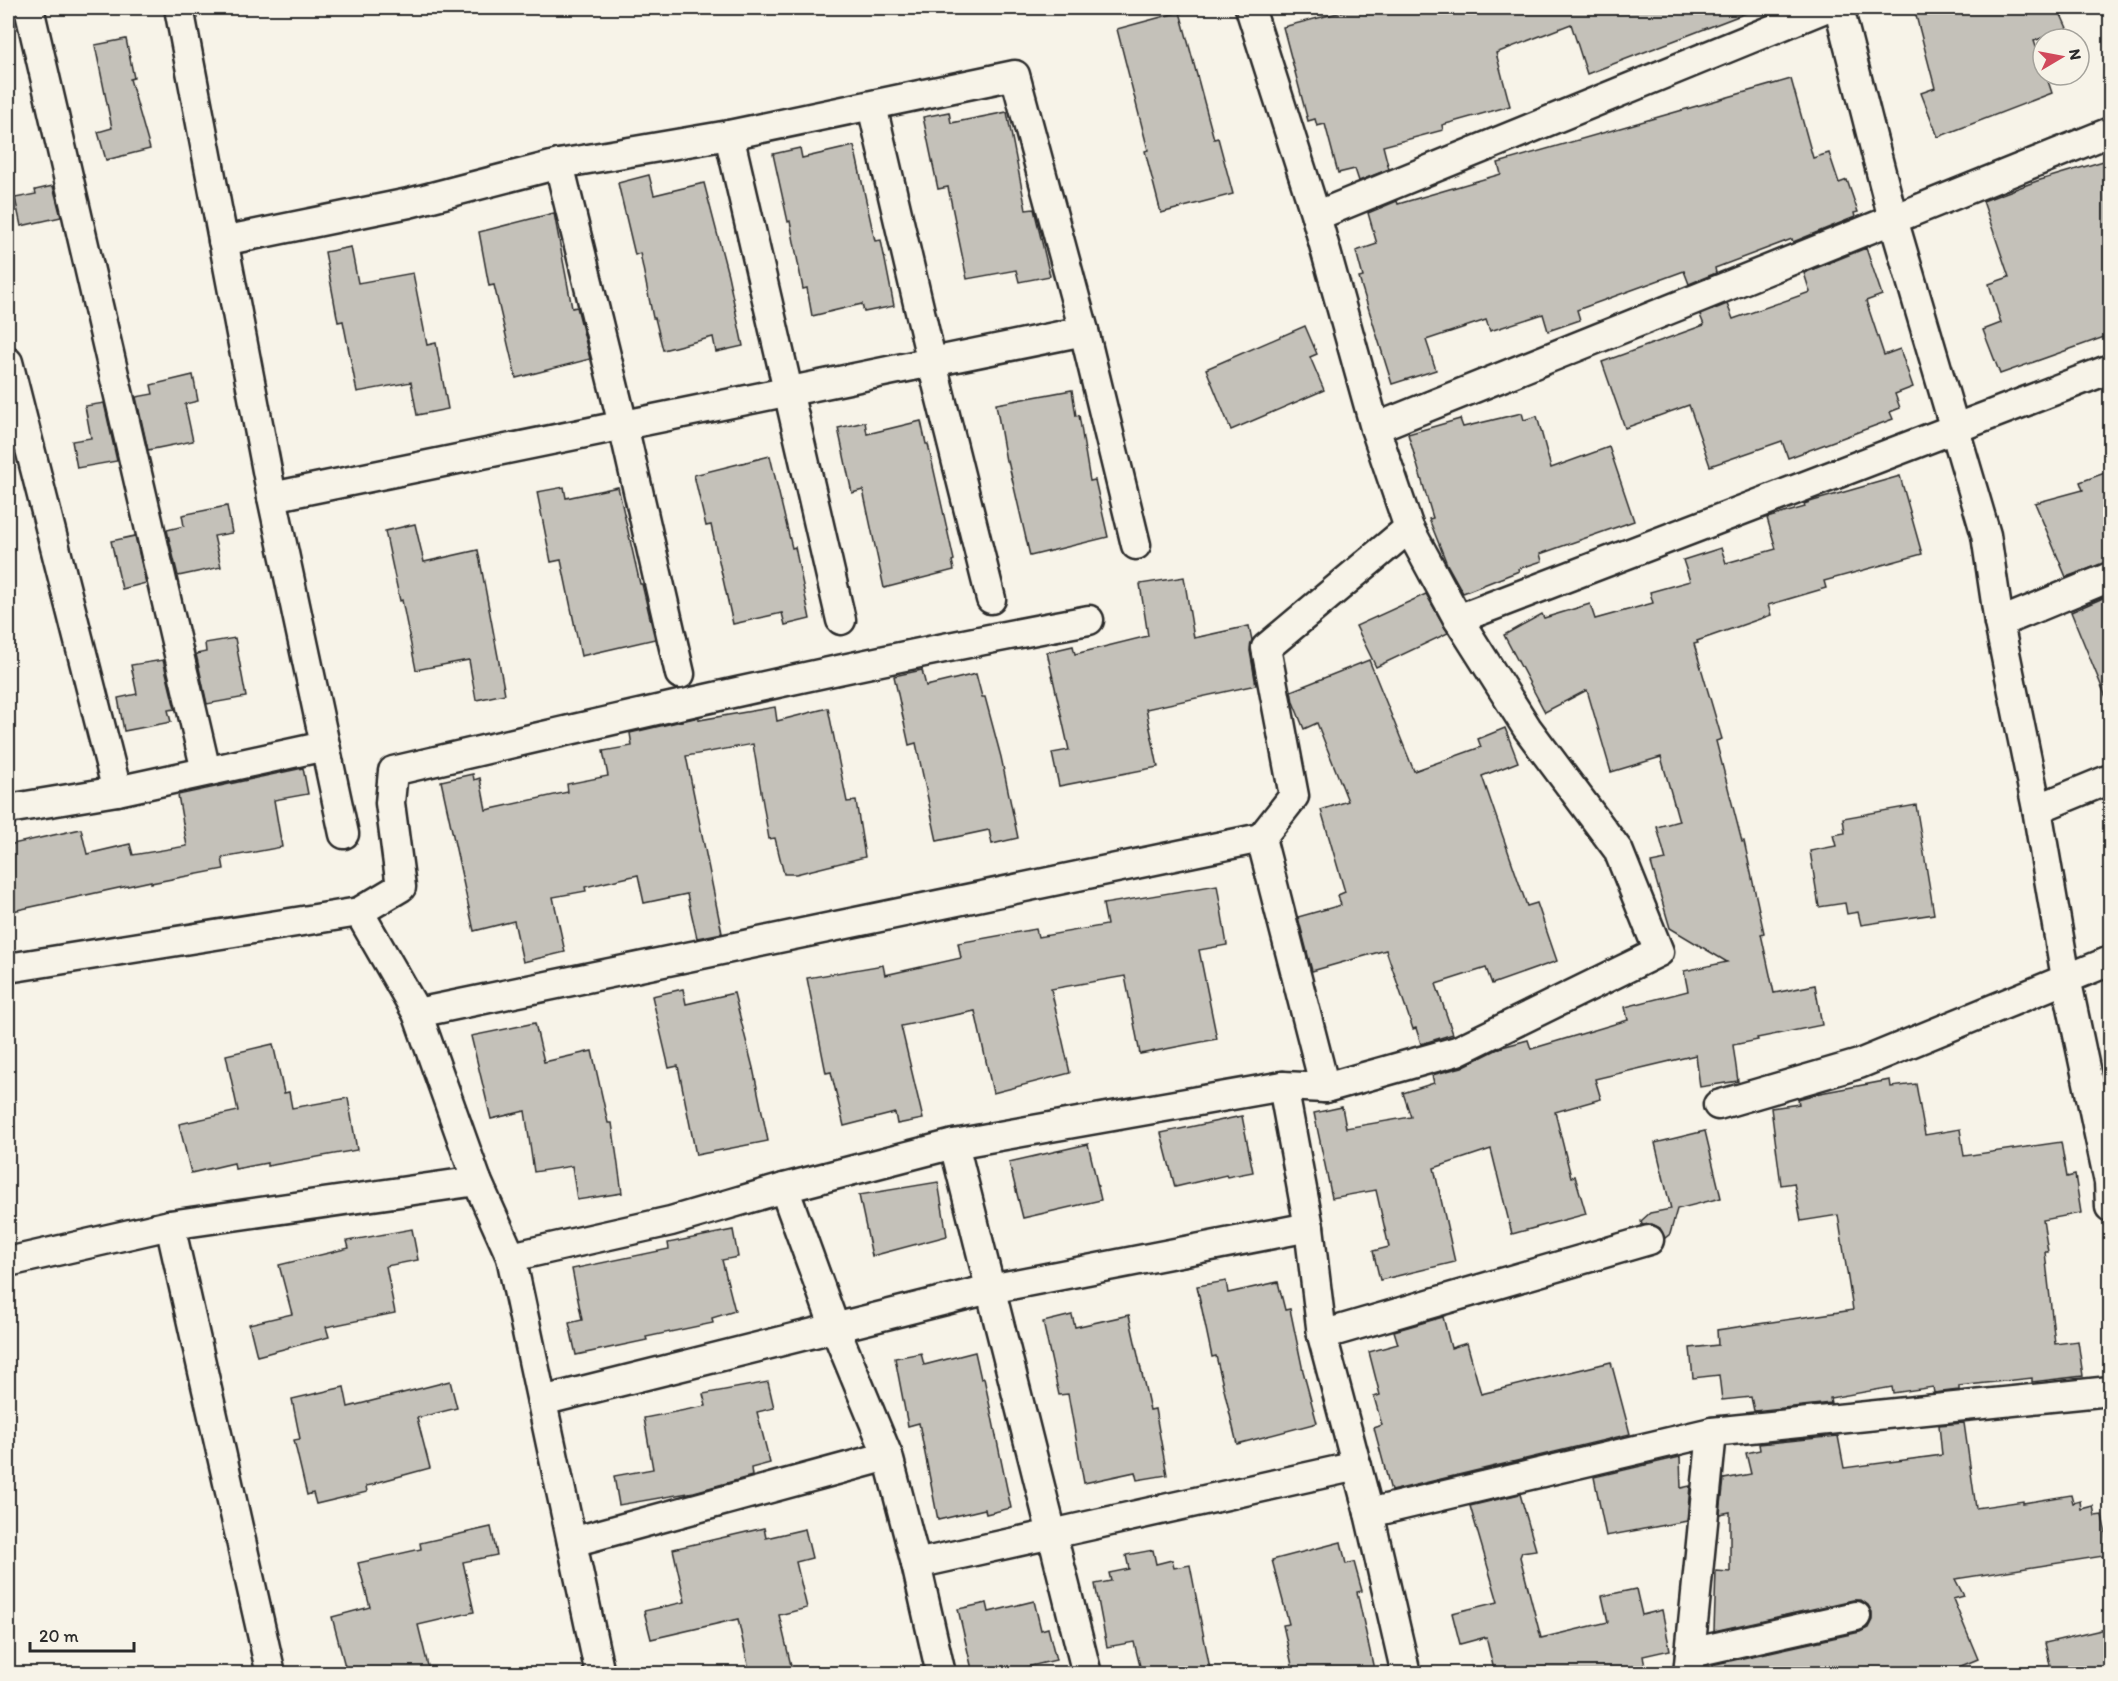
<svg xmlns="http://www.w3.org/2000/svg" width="2118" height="1681" font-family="Itim,sans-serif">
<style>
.building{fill:#c4c1b9;stroke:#2b2b2b;stroke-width:1.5}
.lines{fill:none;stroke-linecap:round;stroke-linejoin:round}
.street-casing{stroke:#2b2b2b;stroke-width:33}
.street{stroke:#f7f3e8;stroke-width:28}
</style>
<rect width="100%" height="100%" fill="#f7f3e8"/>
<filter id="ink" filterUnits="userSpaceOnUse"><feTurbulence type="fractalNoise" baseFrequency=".0167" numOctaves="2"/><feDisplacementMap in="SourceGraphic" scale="12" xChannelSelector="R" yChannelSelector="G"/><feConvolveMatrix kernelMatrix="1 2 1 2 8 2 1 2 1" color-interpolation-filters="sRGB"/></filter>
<g filter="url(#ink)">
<g class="building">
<path d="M1357,8H1753L1754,10L1587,74L1571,24L1496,53L1510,106L1442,125L1443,130L1383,146L1389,169L1359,181L1355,169L1338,173L1325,124L1317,126L1315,119L1308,121L1283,27Z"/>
<path d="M1914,8H2058L2067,28L2034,41L2043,67V75H2046L2052,93L1938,137L1921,93L1935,88Z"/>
<path d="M1180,12L1214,139L1218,138L1233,194L1161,213L1145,151L1148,150L1117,29Z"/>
<path d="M126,39L134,78L130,79L150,149L106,160L98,132L112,128L95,45Z"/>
<path d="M1791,79L1813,158L1829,153L1839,183L1847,180L1858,212L1854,213L1855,217L1793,242L1792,239L1715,268L1716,273L1689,284L1684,271L1577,310L1580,320L1548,331L1543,314L1490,331L1486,320L1426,340L1436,370L1392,384L1359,278L1363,277L1356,251L1377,244L1368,213L1397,201L1398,204L1501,174L1498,163Z"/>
<path d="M949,112L951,123L1007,112L1026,210L1034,209L1050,276L1019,282L1016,270L967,279L948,187L938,189L923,117Z"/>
<path d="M854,146L875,241L881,240L894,306L864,312L862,304L812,316L807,288L803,289L790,221L788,222L773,154L800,148L802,158Z"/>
<path d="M2110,159V335L2000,374L1983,330L2001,323L1989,284L2009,277L1983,201L2037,181Z"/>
<path d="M649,175L654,195L704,183L728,275L743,346L716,352L713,337L663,350L655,318H653L640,253L635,255L618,183Z"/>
<path d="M53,186L61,217L21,226L15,198L36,194L35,190Z"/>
<path d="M554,213L572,308L577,307L590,359L516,378L494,285L489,286L479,232Z"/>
<path d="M351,247L358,283L413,273L427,345L436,343L448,409L417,415L411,382L357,392L343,321L338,322L325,252Z"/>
<path d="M1866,248L1882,295L1866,301L1884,355L1900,349L1913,387L1895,394L1900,408L1890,412L1893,419L1788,458L1782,441L1710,466L1689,405L1625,428L1602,362L1704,325L1700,315L1727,304L1733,319L1810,292L1804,273Z"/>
<path d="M1305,326L1317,354L1310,357L1324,390L1231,430L1206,369Z"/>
<path d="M193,375L198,401L185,404L193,441L148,450L136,397L153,394L151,385Z"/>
<path d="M1072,390L1076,416L1079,415L1090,481L1095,480L1108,537L1030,556L1008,461H1006L996,404Z"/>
<path d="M104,403L117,461L77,468L72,441L91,438L85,406Z"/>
<path d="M1522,413L1524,420L1537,416L1551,468L1609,447L1634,521L1540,554L1542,561L1518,569L1519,571L1463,593L1447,564L1429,519L1433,518L1408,434L1460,419L1463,427Z"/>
<path d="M921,421L926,444H928L954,560L952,561L954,570L884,588L863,490L852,493L838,428L865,422L867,434Z"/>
<path d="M770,456L792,548L795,547L810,619L785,625L782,613L733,624L711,525L706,526L694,475Z"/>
<path d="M2110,471V561L2066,577L2035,503L2083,490L2080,482Z"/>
<path d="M1900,476L1922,554L1824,581L1826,588L1768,605L1771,615L1697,641L1698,643L1694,644L1722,739L1716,741L1742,842L1744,841L1764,933L1761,934L1774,993L1815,985L1822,1025L1757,1038L1758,1040L1733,1045L1738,1081L1700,1087L1696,1055L1595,1079L1601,1099L1555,1112L1571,1177L1575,1176L1586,1214L1512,1234L1491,1149L1434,1168L1455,1262L1380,1280L1373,1251L1389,1247L1376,1190L1332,1198L1314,1113L1342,1107L1346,1128L1411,1117L1403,1093L1434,1083L1432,1075L1462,1067L1502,1047L1528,1040L1531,1049L1628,1020L1625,1007L1688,991L1684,971L1727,962L1670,928L1651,863L1666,860L1657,827L1679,821L1661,757L1611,772L1587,690L1545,712L1504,635L1542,614L1544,618L1590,604L1595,619L1653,603L1650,592L1690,581L1683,560L1721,548L1726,563L1776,549L1767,518L1805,507L1804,504L1813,501Z"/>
<path d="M564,487L566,498L618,487L640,584H642L655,639L581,656L561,560L551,562L537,492Z"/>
<path d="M227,506L232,533L214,536L221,567L178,576L167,530L184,526L182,515Z"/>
<path d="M415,524L424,562L478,550L505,694L476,700L469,660L416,670L402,600L400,601L385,531Z"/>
<path d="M135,536L146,583L122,589L111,541Z"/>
<path d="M1184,577L1194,638L1249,626L1252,640L1250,651L1256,685L1146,709L1158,767L1059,786L1052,753L1069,750L1047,652L1073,646L1075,654L1148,636L1140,584Z"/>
<path d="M1426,594L1448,633L1376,667L1356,626Z"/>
<path d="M2110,595V707L2071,612Z"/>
<path d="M235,638L246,697L207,704L196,654L206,652L205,643Z"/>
<path d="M163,660L175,709L168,710L171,722L124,731L118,698L137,694L131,665Z"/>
<path d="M1369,660L1414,771L1481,747L1478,739L1505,728L1518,762L1482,776L1527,906L1537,903L1557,961L1492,984L1486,968L1436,984L1453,1034L1421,1044L1416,1028L1413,1029L1386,950L1312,971L1298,917L1341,905L1338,895L1345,892L1321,810L1348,801L1317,723L1304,729L1293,702L1291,691Z"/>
<path d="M922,670L926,686L976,674L982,697H985L1001,757L1018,838L992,844L989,830L937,841L916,743L909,745L894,676Z"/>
<path d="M775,707L777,721L828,708L847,802L856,801L865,857L796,874H784L775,838L769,839L753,744L686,756L722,933L697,938L687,894L644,903L638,875L585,887L586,891L553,897L565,952L523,962L514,921L474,931L441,781L473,774L474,780L480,778L486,810L568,792L567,784L608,776L603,751L632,746L630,733L699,717V720Z"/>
<path d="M303,768L308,794L274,800L282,847L222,858L224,869L151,883V881L8,912V845L81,829L87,854L130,844L133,855L187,846L178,795Z"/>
<path d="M1916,805L1934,914L1861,925L1858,912L1847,914L1845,903L1819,907L1810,851L1836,846L1833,835L1845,833L1843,818Z"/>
<path d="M1217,885L1227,945L1199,950L1217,1039L1140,1054L1125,976L1051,989L1070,1073L993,1093L975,1011L901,1026L923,1119L897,1124L895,1113L844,1126L831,1072L826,1073L807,978L883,965L885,975L961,958L958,943L1036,929L1038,937L1107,925L1103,904Z"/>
<path d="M683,989L686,1004L734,993L753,1068L768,1141L696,1155L678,1066L669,1068L652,996Z"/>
<path d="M535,1023L544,1062L592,1051L608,1123H612L622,1193L577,1200L572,1166L534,1172L525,1111L491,1119L471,1036Z"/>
<path d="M273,1044L284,1093L289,1092L292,1108L348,1098L357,1150L267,1166V1163L235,1169L234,1163L191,1173L179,1124L238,1111L226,1055Z"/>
<path d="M1890,1080L1891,1087L1916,1084L1925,1135L1960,1129L1964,1156L2061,1142L2067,1177L2075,1175L2081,1213L2043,1220L2048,1252H2045L2055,1344L2078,1341L2083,1376L2032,1382V1378L1959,1386V1390L1934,1393L1933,1387L1893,1393L1892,1387L1830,1398L1831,1403L1754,1411L1751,1397L1722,1400L1719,1375L1693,1378L1690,1348L1718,1345L1717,1330L1853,1310L1838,1215L1801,1221L1794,1183L1781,1185L1771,1108L1799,1104L1798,1099L1820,1093Z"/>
<path d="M1242,1116L1253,1172L1227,1177L1226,1175L1175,1187L1161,1133Z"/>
<path d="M1705,1131L1721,1198L1677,1209L1670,1234L1665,1238L1660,1228L1652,1224L1642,1225L1641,1221L1650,1213L1671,1209L1655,1143Z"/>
<path d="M1088,1144L1101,1200L1023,1218L1009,1162Z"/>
<path d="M938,1182L947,1236L872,1256L859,1195Z"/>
<path d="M412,1229L418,1260L386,1266L395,1313L326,1327L329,1337L257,1356L249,1324L292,1314L279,1265L349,1248L347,1241Z"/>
<path d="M733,1230L738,1257L722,1260L735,1311L712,1318L713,1323L646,1337L647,1340L576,1355L569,1323L582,1320L572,1269L669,1249L668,1243Z"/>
<path d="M1226,1281L1228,1293L1278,1282L1285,1310L1290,1309L1303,1371L1317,1423L1237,1444L1216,1356L1212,1357L1197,1286Z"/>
<path d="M1072,1315L1075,1327L1129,1315L1150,1410L1155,1409L1167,1475L1137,1480L1135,1472L1084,1483L1068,1394L1059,1395L1043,1322Z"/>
<path d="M1443,1317L1451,1348L1467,1343L1481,1394L1611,1362L1630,1434L1391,1491L1374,1428L1382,1425L1374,1397L1380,1395L1369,1352L1398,1344L1394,1331Z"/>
<path d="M975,1352L981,1379L984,1378L1011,1508L986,1514L985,1509L938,1520L919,1423L908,1426L895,1358L921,1353L924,1365Z"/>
<path d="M450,1381L457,1408L417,1418L430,1468L375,1483L376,1484L366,1486L367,1492L316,1504L313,1493L307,1495L294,1440L300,1439L292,1399L344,1387L348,1407Z"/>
<path d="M768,1382L774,1408L757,1412L770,1463L751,1468L752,1476L694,1492L619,1505L614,1476L653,1469L644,1418L706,1406L703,1394Z"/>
<path d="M1964,1423L1976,1508L2023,1501V1503L2071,1495L2073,1503L2080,1501L2081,1509L2093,1506L2095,1516L2102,1515L2110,1555L1955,1579L1964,1596L1953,1599L1978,1659L1942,1674H1712V1665L1860,1632L1868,1628L1872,1620V1612L1868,1605L1861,1600H1853L1714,1631L1716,1571L1730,1572V1512L1720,1514L1724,1479L1751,1474L1746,1453L1760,1450L1759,1444L1838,1436L1844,1468L1942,1455L1939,1425Z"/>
<path d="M1680,1457L1681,1488L1690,1486L1687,1521L1606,1536L1594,1477Z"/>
<path d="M1520,1494L1536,1550L1522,1552L1520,1557L1541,1638L1608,1622L1602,1596L1636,1589L1642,1615L1662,1610L1670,1650L1643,1656L1647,1674H1495L1486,1637L1460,1644L1452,1613L1498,1602L1470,1506Z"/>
<path d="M491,1527L497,1555L463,1562L474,1612L418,1625L430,1674H347L332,1617L370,1607L358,1563L421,1549L420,1543Z"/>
<path d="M764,1528L766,1538L805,1529L812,1558L796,1562L807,1608L779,1615L793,1674H750L738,1619L651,1639L644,1611L685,1602L673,1549Z"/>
<path d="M1341,1542L1346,1564L1354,1562L1362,1591L1357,1592L1375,1674H1294L1283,1625L1289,1624L1272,1560Z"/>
<path d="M1153,1550L1156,1564L1172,1560L1174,1568L1190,1565L1211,1674H1142L1134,1642L1107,1647L1095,1584L1111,1581L1109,1573L1129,1569L1126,1555Z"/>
<path d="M1034,1601L1041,1630L1048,1628L1056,1660L998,1674H973L958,1609L987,1603L989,1612Z"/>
<path d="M2110,1628V1674H2052L2045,1643Z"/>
</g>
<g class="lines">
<defs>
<g id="street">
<path d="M29,8L206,771"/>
<path d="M179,8L272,497L344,834"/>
<path d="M1250,8L1316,216L1375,428L1409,528L1458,619L1527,728L1618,850L1659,952L1457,1051L1325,1088"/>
<path d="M1839,8L1893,219L1986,535L1999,623L2037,809L2066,978L2109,1182L2110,1207"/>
<path d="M872,106L932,363L991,599"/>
<path d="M729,135L841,620"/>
<path d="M559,164L623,425L680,674"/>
<path d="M1316,216L1825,8"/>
<path d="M223,241L409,203L559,164L729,135L1015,75L1084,331L1136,545"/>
<path d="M8,362L117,791"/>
<path d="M1375,428L2110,132"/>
<path d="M272,497L1084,331"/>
<path d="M1458,619L2110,369"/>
<path d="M1999,623L2110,577"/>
<path d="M8,809L117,791L325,746"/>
<path d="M2037,809L2110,779"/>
<path d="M1261,838L1294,796L1266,648L1409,528"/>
<path d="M359,912L417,1013L477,1181L511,1257L600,1674"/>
<path d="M8,968L359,912L401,887L390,803L393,771C624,717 855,663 1089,620"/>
<path d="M417,1013L1261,838L1325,1088L1283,1086"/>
<path d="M1718,1105L1859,1064L2110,961"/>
<path d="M784,1188L835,1328L888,1456L916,1564L941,1674"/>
<path d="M170,1225L271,1674"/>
<path d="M511,1257L671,1221L784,1188L954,1144L1283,1086L1309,1227L1322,1335L1369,1513L1406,1674"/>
<path d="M8,1262L170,1225L477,1181"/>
<path d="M1322,1335L1649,1240"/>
<path d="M542,1401L990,1289L1309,1227"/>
<path d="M1369,1513L1712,1432L2110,1391"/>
<path d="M572,1542L888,1456"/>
<path d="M916,1564L1052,1534L954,1144"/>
<path d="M1690,1653L1856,1616"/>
<path d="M1087,1674L1052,1534L1357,1466"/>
<path d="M1688,1674L1712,1432"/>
</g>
</defs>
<use href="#street" class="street-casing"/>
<use href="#street" class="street"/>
</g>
</g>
<rect width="2118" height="1681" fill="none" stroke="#f7f3e8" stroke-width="30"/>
<rect x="15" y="15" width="2088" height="1651" fill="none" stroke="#2b2b2b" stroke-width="2" filter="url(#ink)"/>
<g transform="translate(2061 57) rotate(80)"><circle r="28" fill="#f7f3e8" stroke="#a5a39c" stroke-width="1.5"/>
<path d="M0-4.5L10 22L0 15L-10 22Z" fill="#d1495b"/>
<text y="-9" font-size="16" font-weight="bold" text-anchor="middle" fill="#2b2b2b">N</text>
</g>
<path d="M30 1642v9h104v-9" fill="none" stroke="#2b2b2b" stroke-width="3"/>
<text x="39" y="1642" font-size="18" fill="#2b2b2b" stroke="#f7f3e8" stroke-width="4.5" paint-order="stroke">20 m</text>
</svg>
